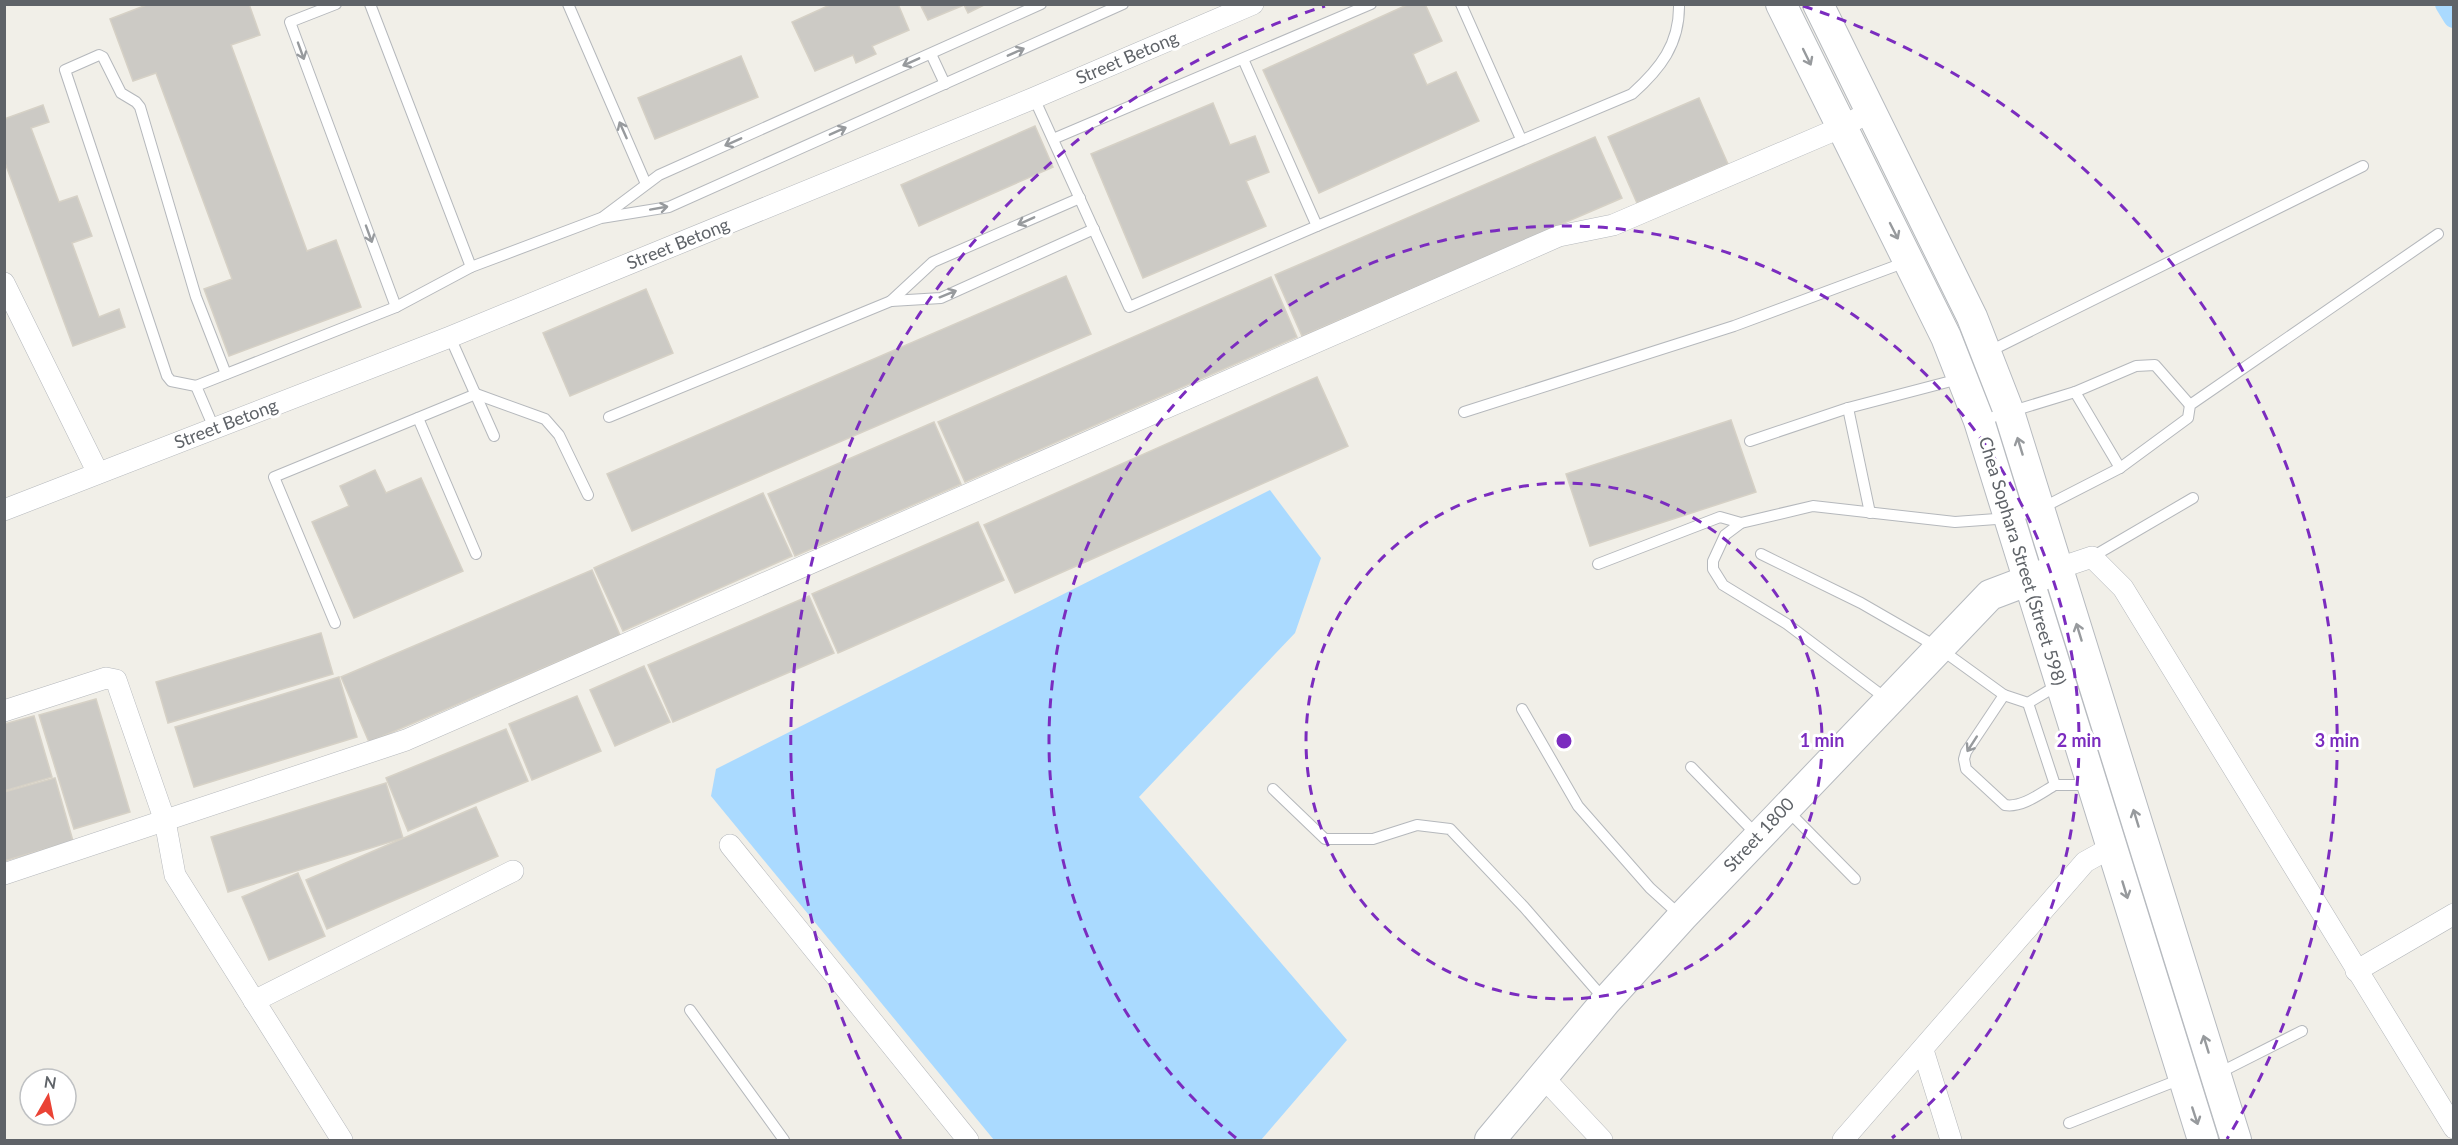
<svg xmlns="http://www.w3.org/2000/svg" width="2458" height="1145" font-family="Lato,sans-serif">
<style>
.water{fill:#aadaff}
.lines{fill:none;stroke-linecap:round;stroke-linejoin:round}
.canal{stroke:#aadaff;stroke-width:22}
.building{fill:#cccac5;stroke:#d6d1c6;stroke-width:1.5}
.lane-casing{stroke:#b5b8bc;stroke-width:12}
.street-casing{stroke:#b5b8bc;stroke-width:22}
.secondary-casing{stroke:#b6babf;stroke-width:32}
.lane{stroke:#fff;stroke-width:10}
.street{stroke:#fff;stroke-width:21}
.secondary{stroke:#fff;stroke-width:30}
.oneway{stroke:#979a9d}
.ring{fill:none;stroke:#7b2cbf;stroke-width:3;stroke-dasharray:10 8}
.labels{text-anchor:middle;stroke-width:6;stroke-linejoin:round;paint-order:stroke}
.street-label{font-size:18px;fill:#5f6368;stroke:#fff}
.centre{fill:#7b2cbf;stroke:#fff;stroke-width:3}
.ring-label{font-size:18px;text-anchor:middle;font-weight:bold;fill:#7b2cbf;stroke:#fff;stroke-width:6;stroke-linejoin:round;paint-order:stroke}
</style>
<rect width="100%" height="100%" fill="#f1efe8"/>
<path class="water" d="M1270,490L1321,558L1295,633L1139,797L1347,1040L1261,1140H994L711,796L716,769Z"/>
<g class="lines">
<path class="canal" d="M2446,4L2454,17"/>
</g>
<g class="building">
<path d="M149,4H249L260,35L231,45L307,251L336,240L361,307L229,356L204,289L232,279L156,73L133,81L110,19Z"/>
<path d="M832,4H898L909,30L872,46L876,54L856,63L853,55L815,71L792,22Z"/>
<path d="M920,4H986L968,13L964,5L928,20Z"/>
<path d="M1409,4H1425L1442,41L1413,54L1427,85L1456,72L1479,121L1319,193L1263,70Z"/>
<path d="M741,56L758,97L655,139L638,98Z"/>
<path d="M1699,98L1728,164L1637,203L1608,137Z"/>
<path d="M1213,103L1230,145L1255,136L1269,172L1246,181L1266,226L1143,278L1091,154Z"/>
<path d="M43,105L49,122L31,128L59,202L77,196L92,236L72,243L99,317L119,309L125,327L73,346L4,160V119Z"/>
<path d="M1035,126L1053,167L919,226L901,185Z"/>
<path d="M1595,137L1622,198L1302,336L1275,275Z"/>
<path d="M1066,276L1091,334L632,531L607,474Z"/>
<path d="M1271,277L1297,337L965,482L938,422Z"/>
<path d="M646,289L673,353L570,396L543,333Z"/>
<path d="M1317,377L1348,446L1015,593L984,525Z"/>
<path d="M1731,420L1756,492L1590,546L1566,474Z"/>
<path d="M934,422L961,484L795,556L768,494Z"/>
<path d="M375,470L386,493L421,478L463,571L354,618L312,522L349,506L340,486Z"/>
<path d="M763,493L792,556L623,631L594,568Z"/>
<path d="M978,522L1004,580L838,653L812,594Z"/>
<path d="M592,570L620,635L369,742L341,677Z"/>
<path d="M809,596L834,653L673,722L648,665Z"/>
<path d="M321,633L333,674L168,723L156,682Z"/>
<path d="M644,666L670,722L615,746L590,690Z"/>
<path d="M339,677L357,737L194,787L175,727Z"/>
<path d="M577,696L601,751L532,780L509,724Z"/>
<path d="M96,699L130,812L74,829L39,715Z"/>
<path d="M34,716L52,777L4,791V724Z"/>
<path d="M506,729L528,781L408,831L386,778Z"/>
<path d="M55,778L73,841L4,861V792Z"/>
<path d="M386,783L403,838L228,892L211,837Z"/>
<path d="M476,807L498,856L327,929L306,880Z"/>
<path d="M298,873L325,936L269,960L242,897Z"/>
</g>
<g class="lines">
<defs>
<g id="lane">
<path d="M336,4L290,22L396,307"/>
<path d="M370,4L471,267"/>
<path d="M568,4L646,184"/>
<path d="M1461,4L1521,139"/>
<path d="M931,54L945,84"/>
<path d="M1243,59L1317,226L1632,94C1660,69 1680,44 1679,4"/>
<path d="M1034,98L1129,307L1317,226"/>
<path d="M1053,139L1371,4"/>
<path d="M603,217L659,175L1041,4"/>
<path d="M891,301L933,262L1080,198"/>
<path d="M450,337L494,436"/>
<path d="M1988,352L2363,166"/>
<path d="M196,386L171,381L167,376L65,70L99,55L103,57L121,93L136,102L140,107L196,297L226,374"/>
<path d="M2075,392L2136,366L2155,365L2190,405"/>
<path d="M1848,408L1870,513"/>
<path d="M1464,412L1734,326L1906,262"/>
<path d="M609,417L891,301L941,298L1094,229"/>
<path d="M418,418L476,554"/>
<path d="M1980,421L2075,392L2120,468"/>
<path d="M214,428L196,386L396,307L471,267L601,218L669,207L1123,4"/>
<path d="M1750,441L1848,408L1959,379"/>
<path d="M1761,554L1861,603L1939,648L2004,695L2028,703L2058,685"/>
<path d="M2092,557L2193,498"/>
<path d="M1598,564L1720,517L1741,523"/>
<path d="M335,623L274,477L476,394L545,419L559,435L588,495"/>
<path d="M2004,695L1966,752L1964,759L1966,769L2005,805C2022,808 2041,793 2055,785"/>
<path d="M1888,700L1787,624L1723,585L1713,569V561L1725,535L1741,523L1813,506L1955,522L2010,518L2040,509L2120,468L2188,418L2190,405L2438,234"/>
<path d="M2028,703L2055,785H2090"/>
<path d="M1522,709L1578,806L1650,888L1682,917"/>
<path d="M1691,767L1758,836"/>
<path d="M1273,789L1325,839H1373L1417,825L1450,829L1524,907L1604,999"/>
<path d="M1786,809L1855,879"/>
<path d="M690,1010L784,1140"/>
<path d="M2217,1074L2302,1031"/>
<path d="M2069,1123L2181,1079"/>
</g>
<g id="street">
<path d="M4,283L98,473"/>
<path d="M4,510L450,337L1034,98L1253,4"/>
<path d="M2059,568L2092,557L2123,588L2454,1128"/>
<path d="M4,711L106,678L116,680L165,821L175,875L342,1140"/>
<path d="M730,845L968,1140"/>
<path d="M4,874L406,740L1559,236L1613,225L1842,127L1871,111"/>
<path d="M2356,971L2454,914"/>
<path d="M254,1001L513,871"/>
<path d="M1923,1050L1951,1140"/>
<path d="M1542,1076L1602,1140"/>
<path d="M1843,1140L2085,862L2112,847"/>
</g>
<g id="secondary">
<path d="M1781,4L1946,337L1979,421L2203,1140"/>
<path d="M1818,4L1972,317L2009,412L2236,1140"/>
<path d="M1490,1140L1606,1001L1682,917L1990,595L2048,573"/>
</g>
</defs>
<use href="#lane" class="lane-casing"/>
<use href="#street" class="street-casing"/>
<use href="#secondary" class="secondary-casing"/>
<use href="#lane" class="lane"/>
<use href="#street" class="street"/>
<use href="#secondary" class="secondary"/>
</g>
<defs><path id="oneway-shaft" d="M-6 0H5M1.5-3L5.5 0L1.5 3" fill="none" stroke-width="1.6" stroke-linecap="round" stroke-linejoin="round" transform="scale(1.5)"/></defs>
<g class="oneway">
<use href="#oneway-shaft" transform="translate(301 51) rotate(70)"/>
<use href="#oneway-shaft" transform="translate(1016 52) rotate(-24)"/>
<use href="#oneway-shaft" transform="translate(1807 57) rotate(64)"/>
<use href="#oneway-shaft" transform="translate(911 62) rotate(156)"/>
<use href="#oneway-shaft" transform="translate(623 130) rotate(-114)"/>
<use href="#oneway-shaft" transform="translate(838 131) rotate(-24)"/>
<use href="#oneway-shaft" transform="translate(733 142) rotate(156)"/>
<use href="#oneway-shaft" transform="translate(659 208) rotate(-10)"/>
<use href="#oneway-shaft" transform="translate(1026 221) rotate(156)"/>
<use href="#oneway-shaft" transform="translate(1894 231) rotate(63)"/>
<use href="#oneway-shaft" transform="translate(369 234) rotate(70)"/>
<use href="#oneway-shaft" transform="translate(948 294) rotate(-22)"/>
<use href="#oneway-shaft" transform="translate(2020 446) rotate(-107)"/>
<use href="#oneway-shaft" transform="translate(2079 632) rotate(-107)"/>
<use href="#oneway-shaft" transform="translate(1972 744) rotate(123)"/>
<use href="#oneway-shaft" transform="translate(2136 818) rotate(-107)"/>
<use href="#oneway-shaft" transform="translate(2125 890) rotate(73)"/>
<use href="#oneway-shaft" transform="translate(2206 1044) rotate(-107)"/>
<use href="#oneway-shaft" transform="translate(2195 1116) rotate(72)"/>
</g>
<g class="ring">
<circle cx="1564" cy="741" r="258"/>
<path d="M1236 1138A515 515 0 1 1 1892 1138"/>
<path d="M901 1139A773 773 0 0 1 1325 6M1803 6A773 773 0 0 1 2227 1139"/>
</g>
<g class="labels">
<g class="street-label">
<text transform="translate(1127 58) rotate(-23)" y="6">Street Betong</text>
<text transform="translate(678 244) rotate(-22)" y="6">Street Betong</text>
<text transform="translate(226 424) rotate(-21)" y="6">Street Betong</text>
<text transform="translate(2022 561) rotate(73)" y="6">Chea Sophara Street (Street 598)</text>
<text transform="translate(1759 835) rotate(-47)" y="6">Street 1800</text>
</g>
</g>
<circle cx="1564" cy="741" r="9" class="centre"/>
<g class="ring-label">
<text x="1822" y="747">1 min</text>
<text x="2079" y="747">2 min</text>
<text x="2337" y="747">3 min</text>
</g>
<rect width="2458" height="1145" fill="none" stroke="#5f6368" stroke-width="12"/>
<g transform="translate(48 1097) rotate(9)"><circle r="28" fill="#ffffff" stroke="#bfc1c3" stroke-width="1.5"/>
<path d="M0-4.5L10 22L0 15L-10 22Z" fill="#ea4335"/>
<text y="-9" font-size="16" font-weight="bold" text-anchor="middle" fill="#5f6368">N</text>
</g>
</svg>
